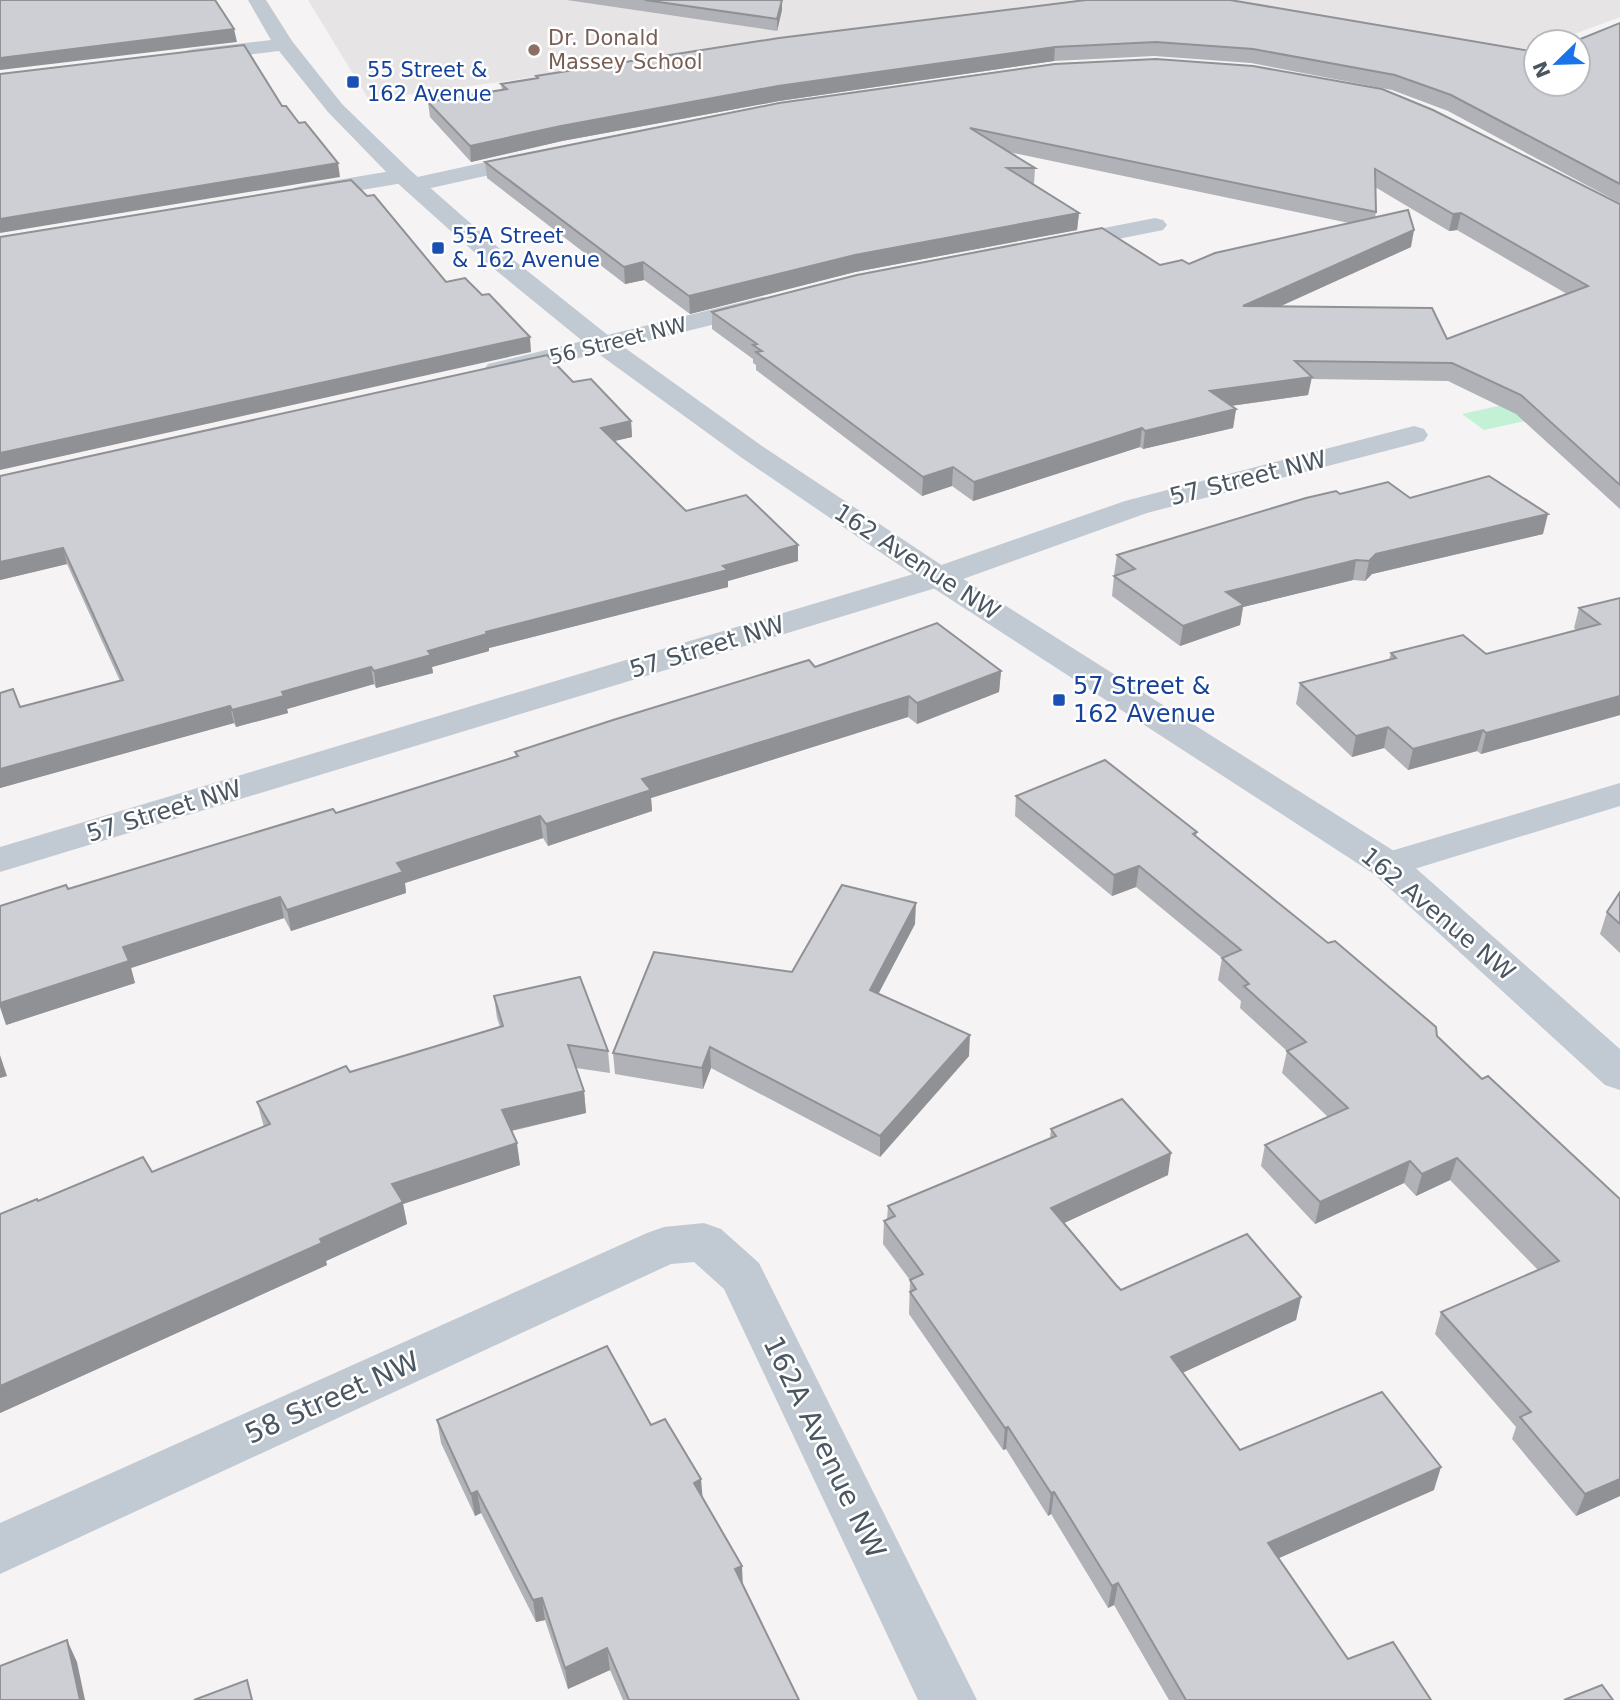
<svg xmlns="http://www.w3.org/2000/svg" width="1620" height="1700" font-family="'DejaVu Sans',sans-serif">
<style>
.education{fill:#e6e4e5}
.green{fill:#c3f1d5}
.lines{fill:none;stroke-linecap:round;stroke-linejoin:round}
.minor{fill:#c1cad2;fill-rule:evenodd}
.tertiary{fill:#c1cad2;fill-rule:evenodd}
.wall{fill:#b0b2b7;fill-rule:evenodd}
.shaded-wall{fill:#909195}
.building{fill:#cdcfd5;stroke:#909195;stroke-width:2}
.education-dot{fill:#8d6e63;stroke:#fff;stroke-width:2.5}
.transit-dot{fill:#1a4fb4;stroke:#fff;stroke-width:2.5}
.labels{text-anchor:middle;stroke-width:5;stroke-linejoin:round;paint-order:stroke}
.far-education-label{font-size:21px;fill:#785e54;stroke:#fff;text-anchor:start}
.far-transit-label{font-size:21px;fill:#164399;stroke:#fff;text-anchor:start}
.far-street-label{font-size:21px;fill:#4a5661;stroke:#fff}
.street-label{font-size:24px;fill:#4a5661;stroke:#fff}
.transit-label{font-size:24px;fill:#164399;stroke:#fff;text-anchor:start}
.near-street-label{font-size:28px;fill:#4a5661;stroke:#fff}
</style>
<rect width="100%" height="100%" fill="#f5f3f3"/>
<g class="education">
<path d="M308,0H1092L369,100Z"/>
<path d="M1215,0H1620V17L1553,42H1536V49L1533,50Z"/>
</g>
<path class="green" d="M1620,379V400L1484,430L1462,414Z"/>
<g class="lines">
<g class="minor">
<path d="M536,151L544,153L547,158L544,163L413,192L405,190L403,183L302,200L294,198L290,193L294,188L302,186L403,169L411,171L413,178Z"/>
<path d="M1155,218L1163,220L1167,225L1163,230L1058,251L1049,249L1046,244L1049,239L1058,237Z"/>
<path d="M763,297L772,300L776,305L772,310L498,378L488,376L484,370L488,364Z"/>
<path d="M1414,426L1424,429L1428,435L1424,441L1147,513L949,584L0,872V847L927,570L1125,501Z"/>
<path d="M1620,783V806L1388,877L1374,874L1369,865L1374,856Z"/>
<path d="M704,1223L721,1229L759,1263L977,1700H918L724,1289L694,1262L671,1264L0,1574V1523L647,1233L664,1227Z"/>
</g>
<path class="tertiary" d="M248,0H266L292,41L342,104L411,171L500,249L614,340L762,446L949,570L1402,856L1620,1049V1090L1605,1085L1374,874L927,584L742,458L596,352L482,259L395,181L328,112L279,51L193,61L186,59L183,55L186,51L193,49L271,40Z"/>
</g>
<g class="wall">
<path d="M567,0H782V10L777,31Z"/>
<path d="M1086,0L1536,84L1620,23V203L1448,111L1392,90L1251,63L1154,56L1054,61L779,101L562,141L471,162L430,117L428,102L502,90L501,84L536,78V76Z"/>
<path d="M1055,64L1620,204V509L1516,414L1448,381L1311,379L1308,395L1231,406L1236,409L1233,428L1143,449L1140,447L973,501L952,486L922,496L756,370V365L753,363V359L712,329V312L1160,265L1189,264L1349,223L1009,152L1035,168L1034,184L1079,213L1077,230L855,272L690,314L644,280L625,284L487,178L485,162ZM1375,187L1449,231L1457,230L1567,294L1447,339L1279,307L1411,247L1375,218L1376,212Z"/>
<path d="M573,382L631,421L632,437L614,441L686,511L798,545V561L728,581V587L489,648V651L432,667L433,673L376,688L374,684L287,709L288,713L236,727L234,723L0,788V693L20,707L120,681L67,564L0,580V476Z"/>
<path d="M1340,494L1410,498L1543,534L1372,574L1365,581L1353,580L1243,607L1240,625L1180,646L1112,596L1114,576L1115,575H1114L1117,555Z"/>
<path d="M1620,598V715L1481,754L1477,751L1408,770L1384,748L1352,757L1296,704L1300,683L1389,660L1391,653L1486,654L1576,630L1574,628L1579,608Z"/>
<path d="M815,667L1001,671L999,692L917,724L908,717L651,798L652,811L548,846L543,838L405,883L406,893L291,931L284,918L131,968L135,983L6,1025L68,889L336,813L516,757L515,752Z"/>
<path d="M1016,796L1197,832L1196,836L1437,1036L1482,1079L1620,1199V1496L1576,1516L1512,1439L1516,1427L1435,1334L1441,1312L1538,1270L1450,1180L1416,1196L1404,1183L1315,1224L1261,1166L1265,1145L1328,1117L1282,1073L1287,1051L1240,1008L1241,1001L1218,980L1222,958L1136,887L1112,896L1015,816Z"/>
<path d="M1620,892V953L1600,934L1607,912Z"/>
<path d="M915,924L878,993L969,1056L880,1157L711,1068L703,1089L615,1074L613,1053L792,972Z"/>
<path d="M494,996L608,1051L610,1073L576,1068L584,1091L586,1113L512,1131L520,1165L403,1204L407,1224L326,1261L327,1265L0,1413V1214L38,1201L152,1172L264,1127L257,1102L350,1072L500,1027L497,1018Z"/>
<path d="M1051,1129L1168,1175L1064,1223L1121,1290L1301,1297L1296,1320L1182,1373L1240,1450L1434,1490L1279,1558L1348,1659L1431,1700H1169L1114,1605L1108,1608L1051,1514L1048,1516L1006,1449L1003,1450L909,1314L910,1280L883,1244L884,1221L887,1220L888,1206L1050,1138Z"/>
<path d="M437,1420L651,1425L702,1497L743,1586L799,1700H623L610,1670L568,1689L545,1620L536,1622L481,1513L475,1516L441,1443Z"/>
</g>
<g class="shaded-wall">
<path d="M782,0V10L777,31V19Z"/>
<path d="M234,29L237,42L0,70V58Z"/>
<path d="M1055,47L1054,61L779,101L562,141L471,162L470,146L561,126L778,86Z"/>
<path d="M338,163L340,177L0,233V219Z"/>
<path d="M1079,213L1077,230L855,272L690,314L689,296L855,255Z"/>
<path d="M1461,213L1457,230L1449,231L1453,214Z"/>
<path d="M1414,230L1411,247L1241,324L1243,306Z"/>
<path d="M643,262L644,280L625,284L624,267Z"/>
<path d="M530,337L531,352L0,470V453Z"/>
<path d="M1312,377L1308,395L1208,409L1210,391Z"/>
<path d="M1236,409L1233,428L1143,449L1145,431Z"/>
<path d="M631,421L632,437L602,444L601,428Z"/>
<path d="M1142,428L1140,447L973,501L974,482Z"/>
<path d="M953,467L952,486L922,496L923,477Z"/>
<path d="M1548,514L1543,534L1372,574L1365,581L1369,561L1376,554Z"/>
<path d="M798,545V561L728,581V587L489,648V651L432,667L433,673L376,688L374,671L428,651L486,632Z"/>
<path d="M63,548L67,564L0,580V562Z"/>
<path d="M1356,560L1353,580L1243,607L1240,625L1180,646L1183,626L1226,592Z"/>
<path d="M371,667L374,684L287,709L288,713L236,727L232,710L282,692Z"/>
<path d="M1001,671L999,692L917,724V703Z"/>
<path d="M909,696L908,717L651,798L652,811L548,846L546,824L642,779Z"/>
<path d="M1620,696V715L1481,754L1486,733Z"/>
<path d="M230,706L234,723L0,788V769Z"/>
<path d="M1388,727L1384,748L1352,757L1356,736Z"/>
<path d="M1483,730L1477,751L1408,770L1413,749Z"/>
<path d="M540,816L543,838L405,883L406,893L291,931L287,910L397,863Z"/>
<path d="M1139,866L1136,887L1112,896L1114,875Z"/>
<path d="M280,897L284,918L131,968L135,983L6,1025L0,1007V1003L123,947Z"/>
<path d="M916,903L915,924L870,1010V990Z"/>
<path d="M970,1035L969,1056L880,1157V1136Z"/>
<path d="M710,1047L711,1068L703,1089L702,1068Z"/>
<path d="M0,1055L7,1076L0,1078Z"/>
<path d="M584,1091L586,1113L505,1132L502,1110Z"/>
<path d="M517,1143L520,1165L403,1204L407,1224L326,1261L327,1265L0,1413V1386L320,1239L392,1184Z"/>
<path d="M1171,1153L1168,1175L1049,1230L1051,1208Z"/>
<path d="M1457,1158L1450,1180L1416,1196L1422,1174Z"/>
<path d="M1410,1161L1404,1183L1315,1224L1320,1202Z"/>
<path d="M1301,1297L1296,1320L1167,1380L1171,1357Z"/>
<path d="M1008,1427L1006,1449L1003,1450L1005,1428Z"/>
<path d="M1441,1467L1434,1490L1263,1565L1268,1543Z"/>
<path d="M701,1479L703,1502L694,1483Z"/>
<path d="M1620,1479V1496L1576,1516L1585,1494Z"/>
<path d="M477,1491L481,1513L475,1516L471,1494Z"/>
<path d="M1054,1492L1051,1514L1048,1516L1051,1493Z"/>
<path d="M742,1566L743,1588L735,1569Z"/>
<path d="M1118,1583L1114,1605L1108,1608L1112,1586Z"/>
<path d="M542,1598L545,1620L536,1622L533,1600Z"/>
<path d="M67,1640L77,1662L85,1700H80Z"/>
<path d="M607,1648L610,1670L568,1689L565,1668Z"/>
</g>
<g class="building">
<path d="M0,0H215L234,29L0,58Z"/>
<path d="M645,0H782L777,19Z"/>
<path d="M1086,0H1230L1536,52V84H1578V42H1573L1620,23V184L1451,95L1395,75L1253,49L1156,42L1055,47L778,86L561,126L470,146L428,102L507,89L501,84L538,78L536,76L779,38Z"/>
<path d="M244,45L282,106H286L299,123L305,122L338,163L0,219V74Z"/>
<path d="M1156,59L1253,66L1382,89L1433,110L1620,204V485L1521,395L1452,363L1295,361L1312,377L1210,391L1236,409L1145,431L1142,428L974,482L953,467L923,477L756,352L762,351L753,345L757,344L712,312L857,275L1102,228L1160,265L1182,260L1189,264L1215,253L1408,210L1414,230L1243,306L1432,308L1447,339L1588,286L1461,213L1453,214L1375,169L1376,212L970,128L1035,168H1007L1079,213L855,255L689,296L643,262L624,267L485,162L779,103L1055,64Z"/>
<path d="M351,180L367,196L374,195L446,282L465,278L482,295L489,294L530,337L0,453V237Z"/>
<path d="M547,355L573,382L591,379L631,421L601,428L686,511L746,495L798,545L723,566L728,570L486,632L487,634L428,651L431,655L374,671L371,667L282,692L284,696L232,710L230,706L0,769V693L13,689L20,707L123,680L63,548L0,562V476Z"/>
<path d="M1489,476L1548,514L1376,554L1369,561L1356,560L1226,592L1244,605L1183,626L1114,576L1135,569L1117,555L1306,498L1336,491L1340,494L1388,482L1410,498Z"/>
<path d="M1620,598V696L1486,733L1483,730L1413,749L1388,727L1356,736L1300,683L1396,658L1391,653L1463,635L1486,654L1600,624L1579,608Z"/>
<path d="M937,623L1001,671L917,703L909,696L642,779L651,790L546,824L540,816L397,863L403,872L287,910L280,897L123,947L129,961L0,1003V906L66,885L68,889L333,809L336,813L518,756L515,752L613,720L809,660L815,667Z"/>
<path d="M1105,760L1197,832L1193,834L1328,943L1335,941L1436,1027L1437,1036L1482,1079L1488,1076L1620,1199V1479L1585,1494L1520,1417L1531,1412L1441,1312L1559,1261L1457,1158L1422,1174L1410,1161L1320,1202L1265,1145L1348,1108L1287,1051L1306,1042L1244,986L1249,984L1222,958L1241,950L1139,866L1114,875L1016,796Z"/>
<path d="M842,885L916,903L870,990L970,1035L880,1136L710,1047L702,1068L613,1053L654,952L792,972Z"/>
<path d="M1620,892V924L1607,912Z"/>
<path d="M580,977L608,1051L568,1045L584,1091L502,1110L517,1143L392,1184L403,1202L320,1239L322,1243L0,1386V1214L37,1199L38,1201L143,1157L152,1172L270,1124L257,1102L346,1066L350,1072L503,1026L494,996Z"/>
<path d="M1122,1099L1171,1153L1051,1208L1116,1285L1121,1290L1247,1234L1301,1297L1171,1357L1240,1450L1382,1392L1441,1467L1268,1543L1348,1659L1393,1642L1431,1700H1186L1118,1583L1112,1586L1054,1492L1051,1493L1008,1427L1005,1428L910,1292L916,1289L910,1280L923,1274L884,1221L895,1216L888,1206L1056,1136L1051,1129Z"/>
<path d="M607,1346L651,1425L665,1419L701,1479L694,1483L742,1566L735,1569L799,1700H629L607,1648L565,1668L542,1598L533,1600L477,1491L471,1494L437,1420Z"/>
<path d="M67,1640L80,1700H0V1666Z"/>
<path d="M247,1680L252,1700H194Z"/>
<path d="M1602,1685L1613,1700H1564Z"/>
</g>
<circle class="education-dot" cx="534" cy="50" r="7"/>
<g class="transit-dot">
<rect x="346" y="75" width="14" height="14" rx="3.5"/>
<rect x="431" y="241" width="14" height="14" rx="3.5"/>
<rect x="1052" y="693" width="14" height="14" rx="3.5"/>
</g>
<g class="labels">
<g class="far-education-label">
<text x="548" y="45">Dr. Donald<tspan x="548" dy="24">Massey School</tspan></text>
</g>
<g class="far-transit-label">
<text x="367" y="77">55 Street &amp;<tspan x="367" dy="24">162 Avenue</tspan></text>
<text x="452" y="243">55A Street<tspan x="452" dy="24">&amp; 162 Avenue</tspan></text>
</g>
<g class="far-street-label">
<text transform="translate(618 341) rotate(-14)" y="7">56 Street NW</text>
</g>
<g class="street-label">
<text transform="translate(1248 478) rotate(-14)" y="8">57 Street NW</text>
<text transform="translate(917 562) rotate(33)" y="8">162 Avenue NW</text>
<text transform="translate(707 647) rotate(-17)" y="8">57 Street NW</text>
<text transform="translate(164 811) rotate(-17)" y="8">57 Street NW</text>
<text transform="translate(1438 914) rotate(40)" y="8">162 Avenue NW</text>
</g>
<g class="transit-label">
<text x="1073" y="694">57 Street &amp;<tspan x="1073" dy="28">162 Avenue</tspan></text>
</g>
<g class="near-street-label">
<text transform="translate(332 1397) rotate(-24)" y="10">58 Street NW</text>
<text transform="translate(825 1447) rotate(64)" y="10">162A Avenue NW</text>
</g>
</g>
<g transform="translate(1557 63) rotate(247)"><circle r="33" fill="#ffffff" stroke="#b7bbc0" stroke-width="2"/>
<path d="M0-5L12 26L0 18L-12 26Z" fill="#1a73e8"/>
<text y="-10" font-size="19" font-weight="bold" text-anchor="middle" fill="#4a5661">N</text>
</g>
</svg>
